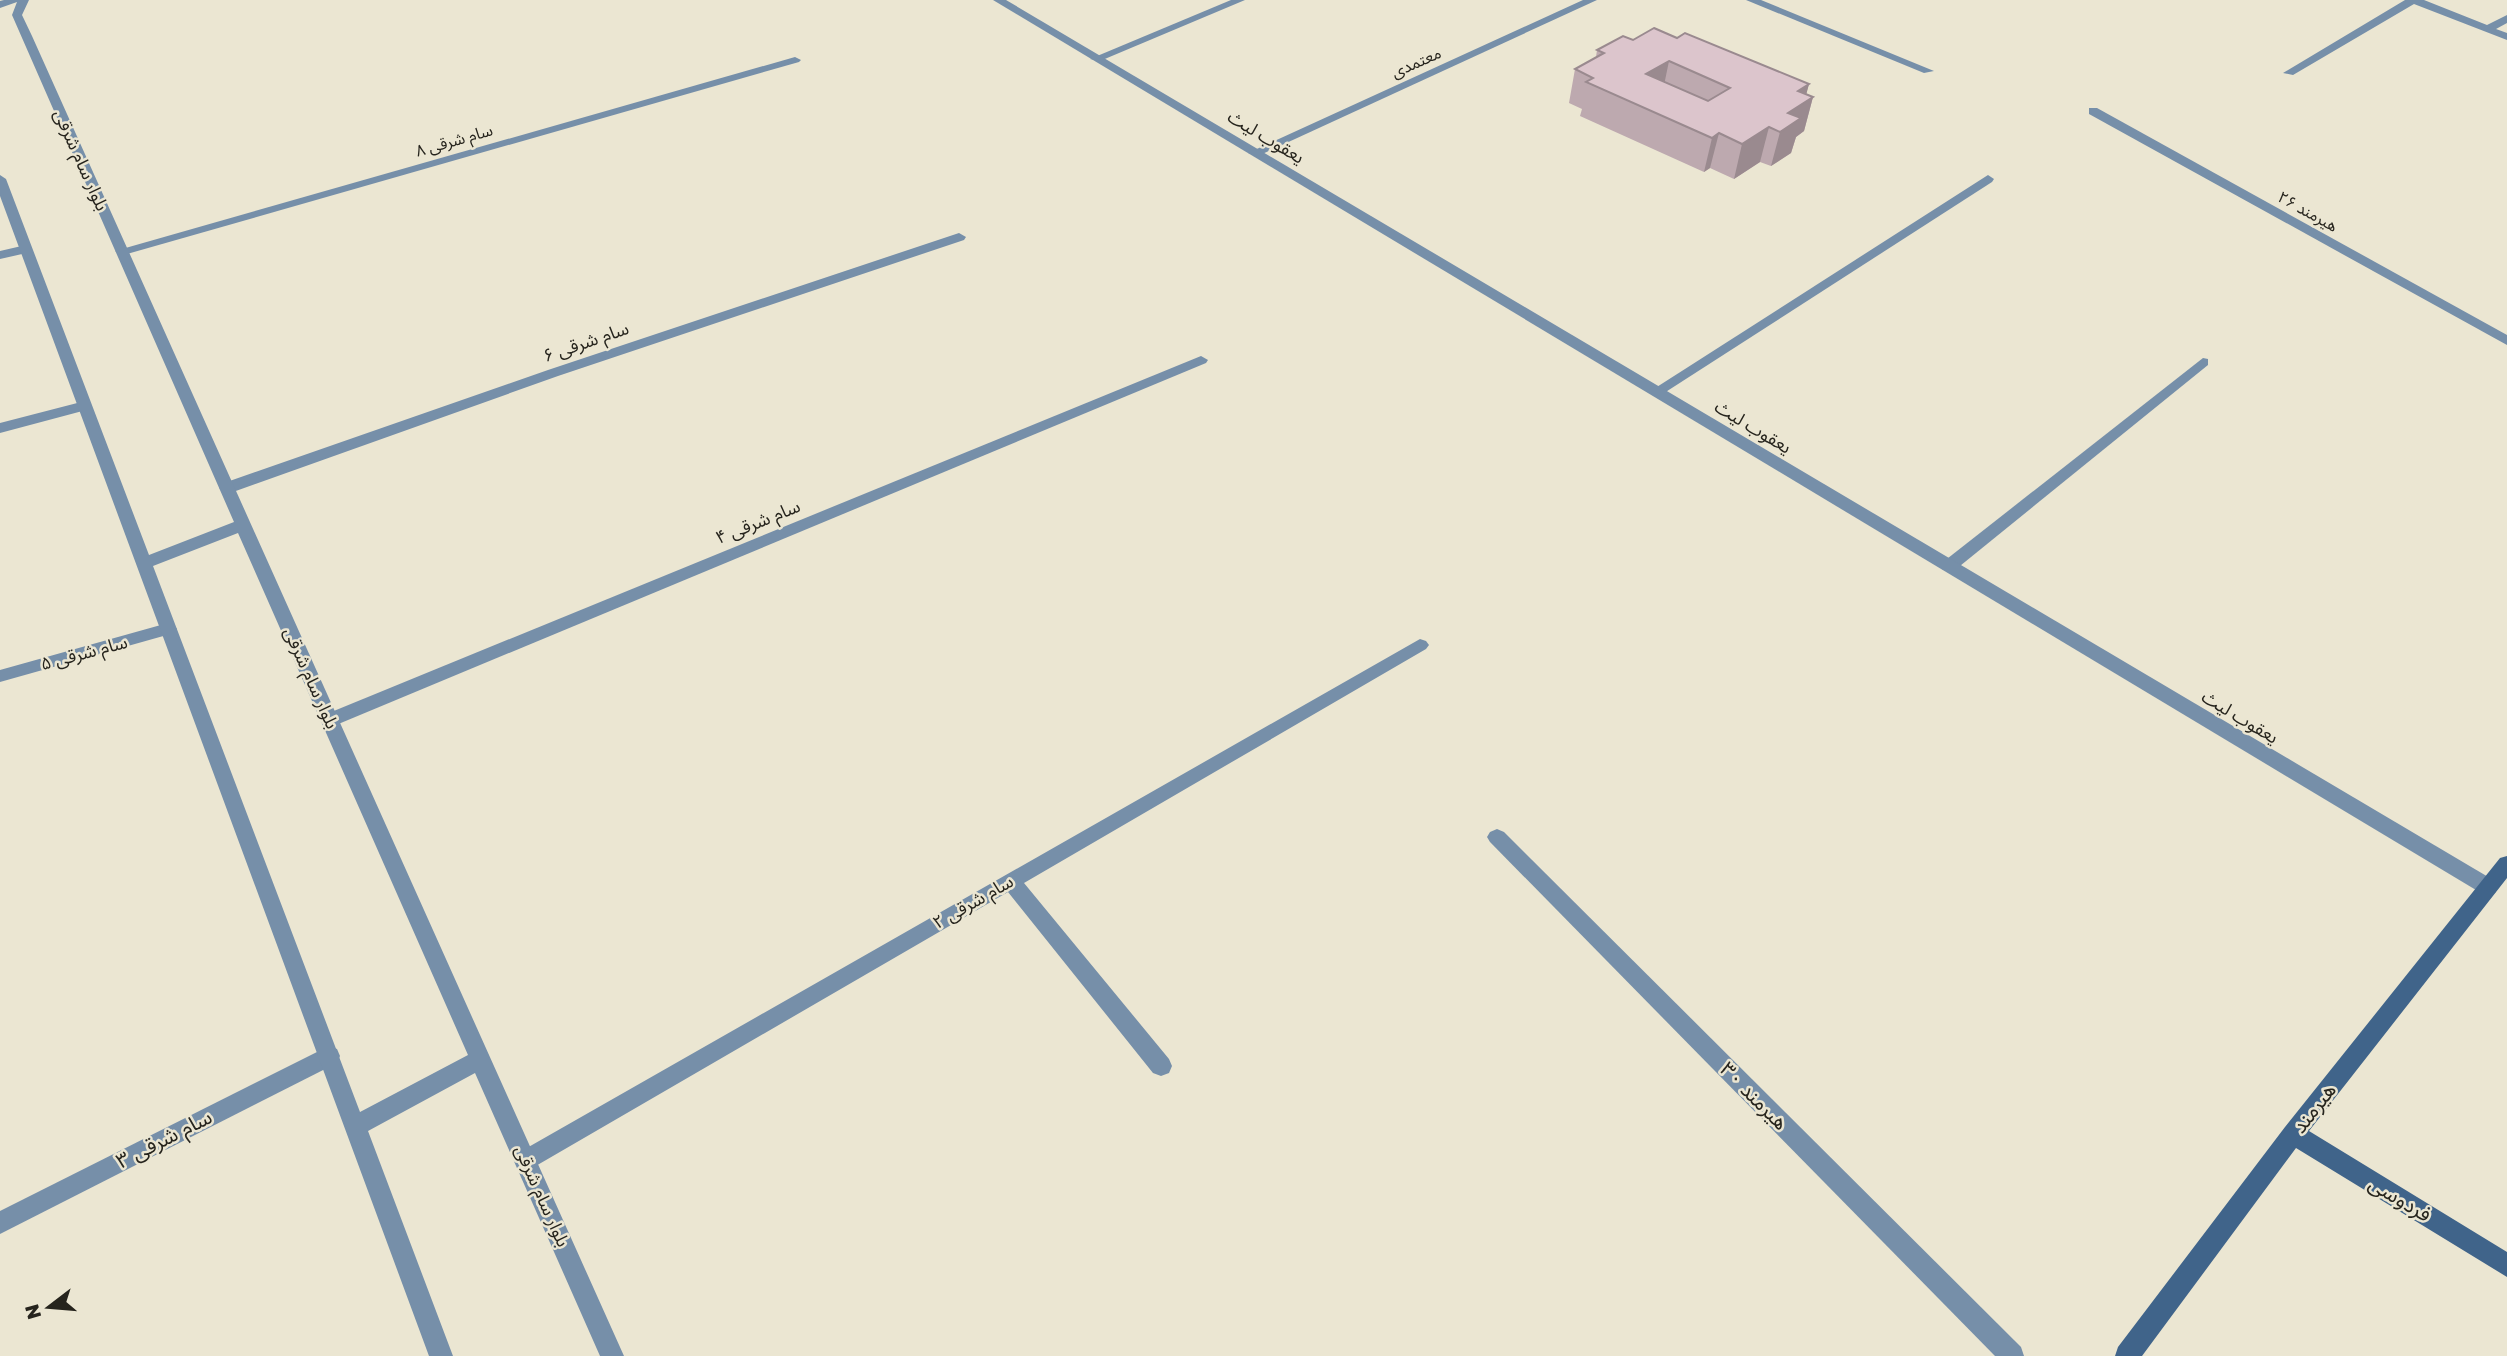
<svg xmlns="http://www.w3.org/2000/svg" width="2507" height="1356" font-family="'Golos Text','Noto Sans Arabic',sans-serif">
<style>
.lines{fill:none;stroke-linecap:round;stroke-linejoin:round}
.minor{fill:#768fa9;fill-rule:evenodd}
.tertiary{fill:#768fa9;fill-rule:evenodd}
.secondary{fill:#40648a;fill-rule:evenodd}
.wall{fill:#bda9af}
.shaded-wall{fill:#9a8a8f}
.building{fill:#dcc5cc;stroke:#9a8a8f;stroke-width:2;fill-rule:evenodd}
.labels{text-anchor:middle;stroke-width:5;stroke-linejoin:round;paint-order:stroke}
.far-street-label{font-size:16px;fill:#26241d;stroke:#ebe6d2}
.street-label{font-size:18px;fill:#26241d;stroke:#ebe6d2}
.near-street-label{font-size:21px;fill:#26241d;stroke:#ebe6d2}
</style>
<rect width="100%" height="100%" fill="#ebe6d2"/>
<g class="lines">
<g class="minor">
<path d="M1231,0H1245L1100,61L1090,59Z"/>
<path d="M1583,0H1597L1258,156L1248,153Z"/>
<path d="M1746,0H1761L1934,71L1924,73Z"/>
<path d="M2405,0H2424L2487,25L2507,15V23L2496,29L2507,33V40L2414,4L2293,75L2283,73Z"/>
<path d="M795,57L801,60L799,62L127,254L122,255L115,251Z"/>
<path d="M2089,108H2097L2507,335V345L2089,114Z"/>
<path d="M1988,175L1994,179L1992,182L1661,395L1656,397L1649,392Z"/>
<path d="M959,233L966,237L964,240L558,376L233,492L227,493L219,488L221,484L548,370Z"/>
<path d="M26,245L31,246V252L0,259V251Z"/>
<path d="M1201,356L1208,360L1206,363L336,725H324L321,720L324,715Z"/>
<path d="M2203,358L2208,359V365L1955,570H1943L1941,566L1943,562Z"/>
<path d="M85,401L90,403V409L0,433V423Z"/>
<path d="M168,623L174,625L177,629L174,633L0,682V670Z"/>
<path d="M1420,639L1426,641L1429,645L1426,649L1024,883L1169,1059L1172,1066L1169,1073L1161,1076L1153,1073L1008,892L534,1167L526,1171L518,1167L515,1160L518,1153Z"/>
<path d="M1497,829L1504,832L2021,1347L2024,1356H1995L1490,842L1487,837L1490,832Z"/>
<path d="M329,1046L337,1049L340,1056L337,1063L0,1234V1211Z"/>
</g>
<g class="tertiary">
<path d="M4,0H29L22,15L32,36L624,1356H600L475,1073L368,1131L453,1356H429L0,196V175L6,179L149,555L234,522L12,15L17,2L0,8V1ZM238,533L468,1055L360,1112L153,566Z"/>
<path d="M993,0H1006L2495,881L2498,887L2495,893L2488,895L2481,893Z"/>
</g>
<path class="secondary" d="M2507,856V878L2309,1131L2507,1252V1277L2296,1148L2142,1356H2115L2118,1347L2285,1127L2500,858Z"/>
</g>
<path class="wall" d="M1677,38L1809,84L1806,94L1813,97L1804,131L1796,137L1791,153L1771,166L1760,162L1734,179L1710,168L1704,172L1580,116L1582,109L1569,103L1575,69L1596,57L1597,50L1633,40Z"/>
<g class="shaded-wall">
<path d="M1669,61L1662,95L1646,74Z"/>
<path d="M1809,84L1804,103L1813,97L1804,131L1796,137L1791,153L1771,166L1780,132L1798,91Z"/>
<path d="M1769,127L1760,162L1734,179L1742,144Z"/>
<path d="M1719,133L1710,168L1704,172L1712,138Z"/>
</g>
<path class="building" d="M1654,28L1677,38L1685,33L1809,84L1798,91L1813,97L1788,113L1801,118L1780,132L1769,127L1742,144L1719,133L1712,138L1586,82L1593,78L1575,69L1604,53L1597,50L1623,36L1633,40ZM1669,61L1730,88L1708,101L1646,74Z"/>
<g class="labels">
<g class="far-street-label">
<text transform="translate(1416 62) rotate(-24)" y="6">معتمدی</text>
<text transform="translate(454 140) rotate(-16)" y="6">سام شرقی ۸</text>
<text transform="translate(2308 211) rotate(29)" y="6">هیرمند ۲۶</text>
</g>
<g class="street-label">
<text transform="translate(1266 137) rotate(31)" y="6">یعقوب لیث</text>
<text transform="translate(81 160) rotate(66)" y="6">بلوار سام شرقی</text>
<text transform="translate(586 342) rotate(-19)" y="6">سام شرقی ۶</text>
<text transform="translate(1753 427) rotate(31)" y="6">یعقوب لیث</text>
<text transform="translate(758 522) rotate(-22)" y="6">سام شرقی ۴</text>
<text transform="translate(84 653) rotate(-15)" y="6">سام شرقی ۵</text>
<text transform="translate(311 678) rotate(66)" y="6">بلوار سام شرقی</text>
<text transform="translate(2240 717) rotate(31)" y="6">یعقوب لیث</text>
<text transform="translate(973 902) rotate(-30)" y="6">سام شرقی ۲</text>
<text transform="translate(542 1196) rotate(66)" y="6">بلوار سام شرقی</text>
</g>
<g class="near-street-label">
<text transform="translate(1754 1096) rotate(45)" y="7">هیرمند ۳۰</text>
<text transform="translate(2314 1108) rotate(-52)" y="7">هیرمند</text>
<text transform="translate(164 1139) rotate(-27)" y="7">سام شرقی ۳</text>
<text transform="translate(2400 1199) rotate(31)" y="7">فردوسی</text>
</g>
</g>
<g transform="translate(49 1307) rotate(254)" stroke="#ebe6d2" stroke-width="5" paint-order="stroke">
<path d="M0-5L12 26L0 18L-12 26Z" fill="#26241d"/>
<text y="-10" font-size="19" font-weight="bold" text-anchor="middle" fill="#26241d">N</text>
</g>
</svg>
